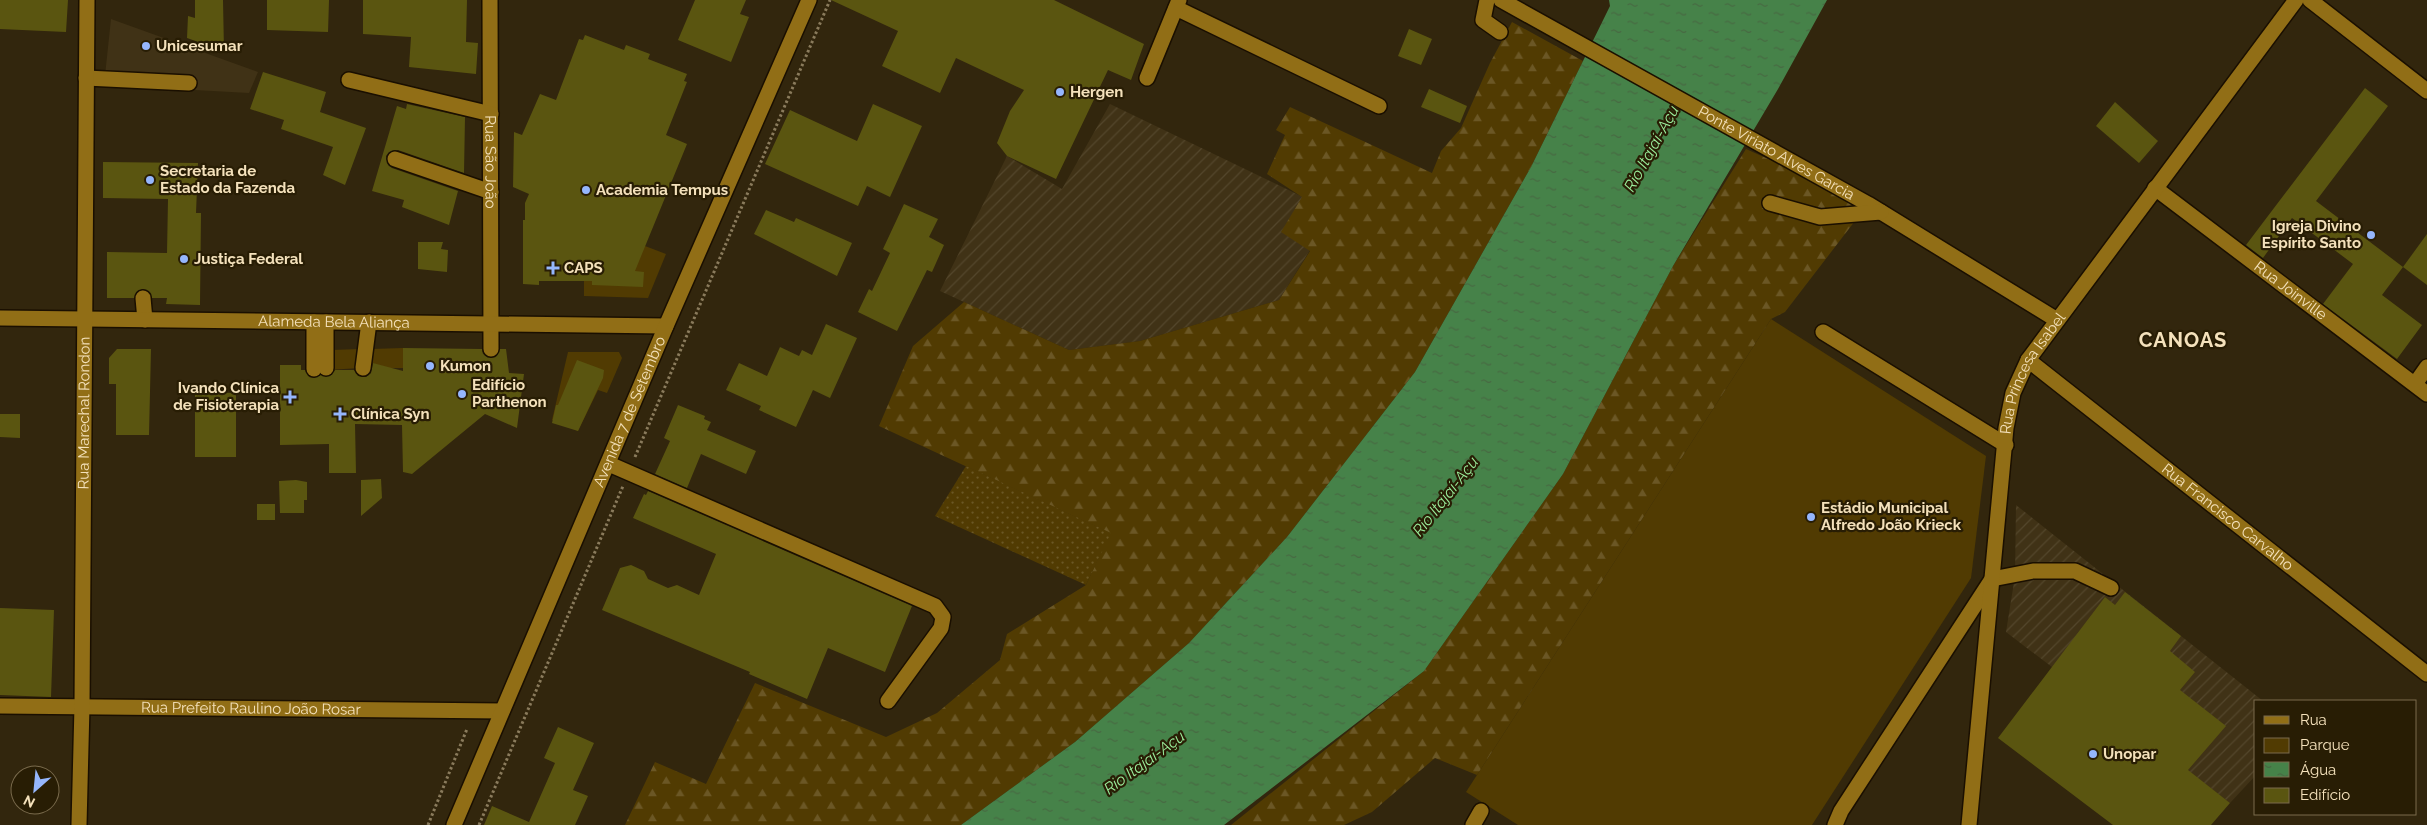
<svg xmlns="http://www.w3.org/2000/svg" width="2427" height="825" font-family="Raleway,sans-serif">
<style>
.built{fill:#403216}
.industrial{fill:url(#industrial-furrows)}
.green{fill:#513b02}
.forest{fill:url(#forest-firs)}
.garden{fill:url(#garden-dots)}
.water{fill:url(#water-ripples)}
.building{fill:#5a5510}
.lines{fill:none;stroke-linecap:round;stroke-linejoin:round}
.minor-casing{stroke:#1a0f00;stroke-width:18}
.path{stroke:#8a7b5c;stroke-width:3;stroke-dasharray:2.5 2.5;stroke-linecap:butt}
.minor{stroke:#916e16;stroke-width:15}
.poi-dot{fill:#95b6fd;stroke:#281d04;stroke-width:2}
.labels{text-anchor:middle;stroke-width:4.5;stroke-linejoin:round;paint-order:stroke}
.poi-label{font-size:15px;font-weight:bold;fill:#f4e1bb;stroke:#281d04;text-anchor:start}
.street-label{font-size:15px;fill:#f4e1bb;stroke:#281d04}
.water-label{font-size:16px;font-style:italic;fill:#9bee9c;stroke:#281d04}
.district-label{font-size:20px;font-weight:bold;letter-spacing:1px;fill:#f4e1bb;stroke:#281d04}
</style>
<defs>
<pattern id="industrial-furrows" width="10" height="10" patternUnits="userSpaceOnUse" patternTransform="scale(1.25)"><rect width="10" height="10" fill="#403216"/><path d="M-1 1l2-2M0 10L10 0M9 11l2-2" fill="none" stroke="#53462b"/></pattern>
<pattern id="forest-firs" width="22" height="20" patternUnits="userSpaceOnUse" patternTransform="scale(1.25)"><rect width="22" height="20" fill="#513b02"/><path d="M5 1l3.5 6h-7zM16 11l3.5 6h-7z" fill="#6b5725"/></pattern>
<pattern id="garden-dots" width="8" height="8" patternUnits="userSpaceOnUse" patternTransform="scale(1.25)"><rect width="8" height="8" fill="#513b02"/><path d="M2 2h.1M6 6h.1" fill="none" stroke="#6b5725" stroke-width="1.8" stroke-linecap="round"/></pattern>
<pattern id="water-ripples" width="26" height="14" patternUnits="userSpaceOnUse" patternTransform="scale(1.25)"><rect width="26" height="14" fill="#468249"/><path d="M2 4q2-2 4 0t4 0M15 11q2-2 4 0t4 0" fill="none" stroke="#476942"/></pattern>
</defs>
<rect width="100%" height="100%" fill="#32260d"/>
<path class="built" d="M111,19L258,72L249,93L104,85Z"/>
<g class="industrial">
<path d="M1110,104L1303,197L1310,250L1279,300L1140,341L1069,350L940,291L1007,156L1062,189Z"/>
<path d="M2016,505L2263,701H2256V775L2230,803L2006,632L2015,576Z"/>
</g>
<g class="green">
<path d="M645,246L666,254L648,298L584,296V255Z"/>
<path d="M1771,319L1986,456L1971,578L1812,825H1518L1466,792Z"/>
<path d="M403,348V368H389L368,362L372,349Z"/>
<path d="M361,349L360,368L328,370L331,350Z"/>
<path d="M568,352H619L622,358L607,393L598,390L578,431L552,420Z"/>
</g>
<g class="forest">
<path d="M1512,22L1583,61L1531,167L1415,372L1287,537L1189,643L1075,742L961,825H625L655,762L706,784L755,683L886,737L937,713L1000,660L1007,634L1086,585L1110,533L879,426L913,346L964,302L1069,350L1140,341L1279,300L1310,251L1281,232L1302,197L1267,174L1285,135L1276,130L1290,107L1432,173L1441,151L1461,128L1490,63Z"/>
<path d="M1746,149L1868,204L1785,312L1771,319L1477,775L1435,758L1372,812L1344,825H1231L1424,671L1563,474L1673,266Z"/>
</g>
<path class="garden" d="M966,466L1111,533L1086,585L935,516Z"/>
<path class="water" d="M1609,0H1827L1778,89L1673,266L1563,474L1424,671L1224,825H961L1075,742L1189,643L1287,537L1415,372L1531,167L1610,6Z"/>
<g class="building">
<path d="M0,0H68L66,32L0,29Z"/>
<path d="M195,0H223L224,51L187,38L188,16L195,18Z"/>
<path d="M267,0H329L328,32L267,30Z"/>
<path d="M363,0H467L466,42L478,43L476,74L409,67L411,37L363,34Z"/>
<path d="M695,0H746L740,14L749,17L731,62L678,40Z"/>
<path d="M831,0H1054L1144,44L1131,80L1108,70L1056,179L1007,156L997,143L1010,111L1024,90L956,58L940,93L882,66L898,31Z"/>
<path d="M1409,29L1432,39L1421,65L1398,56Z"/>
<path d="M585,35L624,50L626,45L650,54L648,59L687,74L684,81L687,82L666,135L687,144L635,271L644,272L643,287L592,285V281H539V285L523,284V220H525V203L529,194L513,187L514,132L522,135L540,94L556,100L579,39L583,40Z"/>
<path d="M263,72L326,92L320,112L366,128L345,185L323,175L333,147L281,129L284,120L250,109Z"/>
<path d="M2365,88L2388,106L2316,201L2403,267L2382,295L2422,325L2397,359L2323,304L2353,264L2292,218L2263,258L2246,245Z"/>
<path d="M1429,89L1467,106L1460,123L1421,107Z"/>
<path d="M2115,102L2158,141L2139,163L2096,126Z"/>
<path d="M407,104L465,117L464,173L398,150L389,152L386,156L388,165L392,168L458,191L449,225L402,207L404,200L372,191L397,106L406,109Z"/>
<path d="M873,104L922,126L890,197L867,186L858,206L765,164L790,110L857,141Z"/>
<path d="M103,162L198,163L196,213H201L200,305L166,304L167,298H152L150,292L143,289L137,291L134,298H107V252L167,253L168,199L103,198Z"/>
<path d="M904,204L938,219L929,237L944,245L932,272L927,270L897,331L858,312L869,289L872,291L890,253L883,249Z"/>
<path d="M766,210L794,222L796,218L852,243L837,276L754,234Z"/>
<path d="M2427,234V285L2403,267Z"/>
<path d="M418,242H443L441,249L448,250L447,272L418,269Z"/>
<path d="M826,324L857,338L830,398L813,390L796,427L759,410L761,406L726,390L739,363L767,376L780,347L799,356L802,350L812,355Z"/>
<path d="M403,348L482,349L483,354L491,358L496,357L500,349H506L509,373L524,374L517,428L485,414L412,474L403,472L402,425L355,424L356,473H329V444L280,445V365H301V370H305L309,377L314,378L320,375L330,376L335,370H354L358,376L366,377L371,373L373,363L403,371Z"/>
<path d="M117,349H151L149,435H116V384H109V358Z"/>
<path d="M577,360L604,370L603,378L578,431L552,423L556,405H558Z"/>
<path d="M195,392L236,393V457H195Z"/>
<path d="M678,405L705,416L704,419L711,422L707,430L756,451L746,474L701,454L687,488L655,474L670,441L664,438Z"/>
<path d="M0,414H20V438L0,437Z"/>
<path d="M381,479L382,498L361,516V480Z"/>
<path d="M296,480L307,482V500H304V513H280L279,481Z"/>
<path d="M648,491L912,606L885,672L828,648L807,699L749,674L750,672L602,610L620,568L631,565L644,571L648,579L668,588L677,585L699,595L716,554L633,518L644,494L646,495Z"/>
<rect x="257" y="504" width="18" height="16"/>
<path d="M2125,592L2181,636L2170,651L2195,672L2180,690L2226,726L2188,770L2230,803L2211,825H2113L1998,738L2105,597L2115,605Z"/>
<path d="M0,608L54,610L51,697L0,695Z"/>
<path d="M558,727L594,743L573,790L588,796L575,825H484L492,806L529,822L555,763L544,758Z"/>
</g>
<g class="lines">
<defs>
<g id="minor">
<path id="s1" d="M490,0L491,349"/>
<path d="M1487,0L1483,20L1500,32"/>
<path id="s2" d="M1501,0L1868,204L2057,320"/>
<path d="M2310,0L2427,91"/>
<path d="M1176,8L1379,106"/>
<path d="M86,78L189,83"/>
<path d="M1147,78L1179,0"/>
<path d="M349,80L491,114"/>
<path d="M395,159L491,192"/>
<path id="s3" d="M2155,188L2427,394"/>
<path d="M1770,203L1820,217L1881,212"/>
<path d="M143,298L145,320"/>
<path id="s4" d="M0,318L666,326"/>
<path d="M1823,332L2006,445"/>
<path id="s5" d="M2028,360L2427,674"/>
<path d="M326,368V322"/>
<path d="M363,368L369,322"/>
<path d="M314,369V322"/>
<path d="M2415,384L2427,367"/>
<path d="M609,464L935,606L943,617L941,628L888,701"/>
<path id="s6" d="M0,706L502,711"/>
<path id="s7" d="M79,825L82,706L87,0"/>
<path id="s8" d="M454,825L666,326L809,0"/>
<path d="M1473,825L1481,811"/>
<path d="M1835,825L1841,811L1992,579L2033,571H2075L2111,588"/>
<path id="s9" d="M1969,825L2006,428L2013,393L2028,360L2296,0"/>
</g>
</defs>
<use href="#minor" class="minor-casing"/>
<g class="path">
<path d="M635,457L830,0"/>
<path d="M428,825L467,729"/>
<path d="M479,825L623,486"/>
</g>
<use href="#minor" class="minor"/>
</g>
<g class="poi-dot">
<circle cx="146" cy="46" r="5"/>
<circle cx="1060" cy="92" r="5"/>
<circle cx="150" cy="180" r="5"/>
<circle cx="586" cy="190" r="5"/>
<circle cx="2371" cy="235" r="5"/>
<circle cx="184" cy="259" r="5"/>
<path d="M550.5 260.5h5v5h5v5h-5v5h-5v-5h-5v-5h5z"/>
<circle cx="430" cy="366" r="5"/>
<circle cx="462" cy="394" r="5"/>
<path d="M287.5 389.5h5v5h5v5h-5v5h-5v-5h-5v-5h5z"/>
<path d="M337.5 406.5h5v5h5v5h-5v5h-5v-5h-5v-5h5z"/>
<circle cx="1811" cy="517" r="5"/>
<circle cx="2093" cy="754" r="5"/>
</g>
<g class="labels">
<g class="poi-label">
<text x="156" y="51">Unicesumar</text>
<text x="1070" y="97">Hergen</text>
<text x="160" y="176">Secretaria de<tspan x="160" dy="17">Estado da Fazenda</tspan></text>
<text x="596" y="195">Academia Tempus</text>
<text x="2361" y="231" text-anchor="end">Igreja Divino<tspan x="2361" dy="17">Espírito Santo</tspan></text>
<text x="194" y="264">Justiça Federal</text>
<text x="564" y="273">CAPS</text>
<text x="440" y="371">Kumon</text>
<text x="472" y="390">Edifício<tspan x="472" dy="17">Parthenon</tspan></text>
<text x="279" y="393" text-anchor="end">Ivando Clínica<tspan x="279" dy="17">de Fisioterapia</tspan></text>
<text x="351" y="419">Clínica Syn</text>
<text x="1821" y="513">Estádio Municipal<tspan x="1821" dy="17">Alfredo João Krieck</tspan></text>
<text x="2103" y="759">Unopar</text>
</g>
<g class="street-label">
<text dy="5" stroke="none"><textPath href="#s2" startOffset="315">Ponte Viriato Alves Garcia</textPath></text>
<text dy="5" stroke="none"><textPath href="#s1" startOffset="162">Rua São João</textPath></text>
<text dy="5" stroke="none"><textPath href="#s3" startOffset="170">Rua Joinville</textPath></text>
<text dy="5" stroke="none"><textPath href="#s4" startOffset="334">Alameda Bela Aliança</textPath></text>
<text dy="5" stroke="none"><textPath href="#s9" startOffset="460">Rua Princesa Isabel</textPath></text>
<text dy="5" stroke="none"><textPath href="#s8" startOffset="449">Avenida 7 de Setembro</textPath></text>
<text dy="5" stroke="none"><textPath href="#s7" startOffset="412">Rua Marechal Rondon</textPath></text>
<text dy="5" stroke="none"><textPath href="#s5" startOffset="254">Rua Francisco Carvalho</textPath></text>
<text dy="5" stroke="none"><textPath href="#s6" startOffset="251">Rua Prefeito Raulino João Rosar</textPath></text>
</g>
<g class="water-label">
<text transform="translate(1651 148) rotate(-61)" y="6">Rio Itajaí-Açu</text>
<text transform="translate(1445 496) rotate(-52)" y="6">Rio Itajaí-Açu</text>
<text transform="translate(1144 762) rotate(-36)" y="6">Rio Itajaí-Açu</text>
</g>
<g class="district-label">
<text x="2183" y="347">CANOAS</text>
</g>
</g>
<rect x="2254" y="700" width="162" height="115" fill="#281d04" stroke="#7a6b4d"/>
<rect x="2264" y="716" width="25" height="8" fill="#916e16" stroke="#7a6b4d"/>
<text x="2300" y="725" font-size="15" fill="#f4e1bb">Rua</text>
<rect x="2264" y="738" width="25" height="15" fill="#513b02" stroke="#7a6b4d"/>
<text x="2300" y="750" font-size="15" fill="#f4e1bb">Parque</text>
<rect x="2264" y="762" width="25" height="15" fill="url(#water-ripples)" stroke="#7a6b4d"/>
<text x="2300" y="775" font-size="15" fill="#f4e1bb">Água</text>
<rect x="2264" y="788" width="25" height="15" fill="#5a5510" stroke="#7a6b4d"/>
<text x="2300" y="800" font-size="15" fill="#f4e1bb">Edifício</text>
<g transform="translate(35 790) rotate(207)"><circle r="24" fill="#281d04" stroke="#7a6b4d"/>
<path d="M0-4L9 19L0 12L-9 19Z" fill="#95b6fd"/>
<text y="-8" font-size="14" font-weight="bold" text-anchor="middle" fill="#f4e1bb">N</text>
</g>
</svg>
